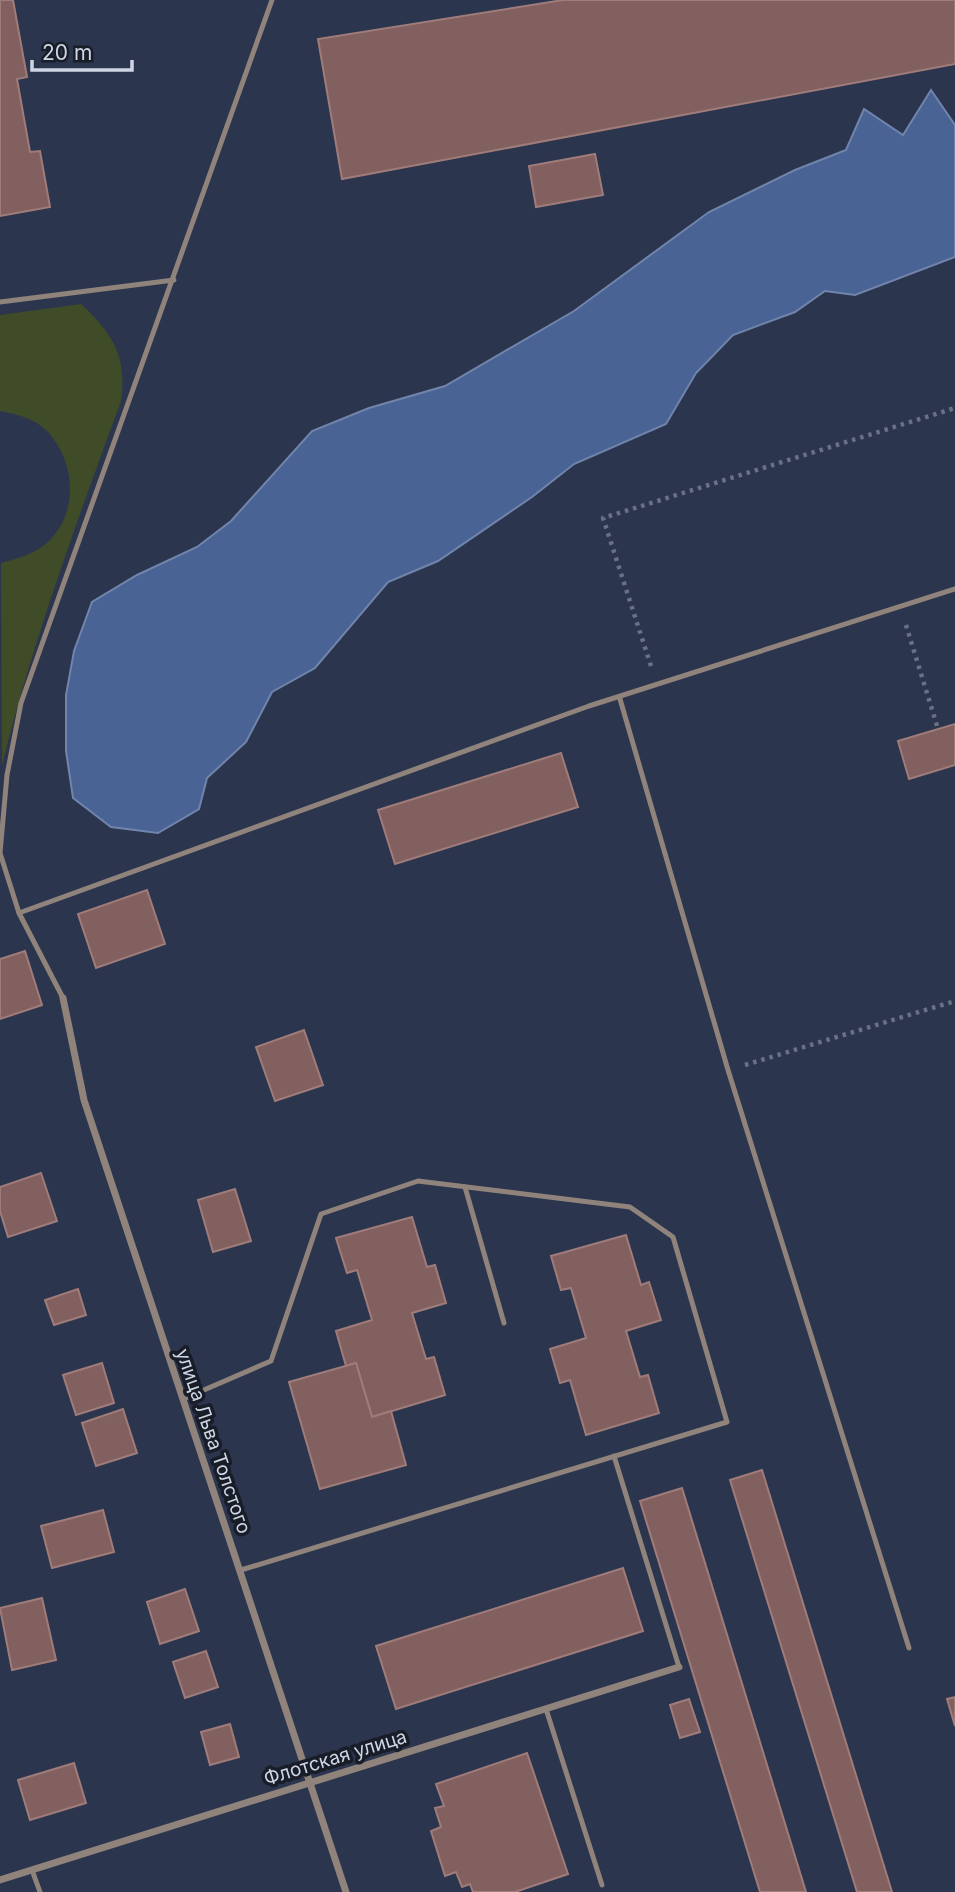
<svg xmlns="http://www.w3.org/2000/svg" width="955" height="1892" font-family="Inter,sans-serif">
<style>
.green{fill:#404c28}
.water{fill:#496394;stroke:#7185ac;stroke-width:2}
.building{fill:#82605f;stroke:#9f7c7a;stroke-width:2}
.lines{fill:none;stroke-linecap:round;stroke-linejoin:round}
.path{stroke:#687186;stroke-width:4.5;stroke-dasharray:3.5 5;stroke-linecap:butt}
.lane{stroke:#90837b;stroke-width:5}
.street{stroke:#90837b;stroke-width:7}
.labels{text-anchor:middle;stroke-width:7;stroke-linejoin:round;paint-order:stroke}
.street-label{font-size:19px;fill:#ced5e4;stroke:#181d28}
</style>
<rect width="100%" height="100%" fill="#2b354d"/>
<path class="green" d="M81,304C113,334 127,356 121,401C77,521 33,640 2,765L1,563C19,558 36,554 50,540C79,510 75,462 48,432C36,419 17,414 0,411V315Z"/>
<path class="water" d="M931,90L955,125V257L855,295L825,291L795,312L733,335L696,373L666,424L574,464L532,497L438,561L388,582L315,668L272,692L246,742L207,778L199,809L158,833L111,827L73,798L66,751V695L74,651L92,602L137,575L197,547L231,521L312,431L369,408L445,386L574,311L709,212L795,170L846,150L864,109L903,135Z"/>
<g class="building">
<path d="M0,0H13L27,77L17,79L30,152L40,151L50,207L0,216Z"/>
<path d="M563,0H955V64L342,179L318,39Z"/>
<path d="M595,154L603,195L536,207L529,166Z"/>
<path d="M955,724V765L909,779L898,741Z"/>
<path d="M561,753L578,807L395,864L378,810Z"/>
<path d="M147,890L165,944L96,968L78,914Z"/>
<path d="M25,951L42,1005L0,1019V959Z"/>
<path d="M304,1030L323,1085L275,1101L256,1047Z"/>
<path d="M41,1173L57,1221L8,1237L0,1211V1187Z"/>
<path d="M235,1189L251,1241L213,1252L198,1200Z"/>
<path d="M412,1217L427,1267L435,1265L446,1303L412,1313L426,1359L434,1357L445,1395L372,1417L356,1363L346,1366L336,1331L372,1320L357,1270L347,1273L336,1238Z"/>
<path d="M626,1235L641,1285L649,1282L661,1320L626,1331L640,1377L648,1375L659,1413L586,1435L570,1380L560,1383L550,1349L586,1338L571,1288L561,1290L551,1256Z"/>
<path d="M78,1289L86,1315L54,1325L45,1300Z"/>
<path d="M102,1363L114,1403L76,1415L63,1375Z"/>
<path d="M356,1363L372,1417L391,1411L406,1465L320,1489L289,1382Z"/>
<path d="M123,1409L137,1453L96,1466L82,1423Z"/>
<path d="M762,1470L892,1892H857L730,1480Z"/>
<path d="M682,1488L806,1892H760L640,1501Z"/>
<path d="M103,1510L114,1552L52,1568L41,1526Z"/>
<path d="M623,1568L643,1631L396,1709L376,1646Z"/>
<path d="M185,1589L199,1631L160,1644L147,1602Z"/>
<path d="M42,1598L56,1660L12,1670L0,1608Z"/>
<path d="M206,1651L218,1687L185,1698L173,1662Z"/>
<path d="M955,1697V1726L947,1699Z"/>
<path d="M689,1699L700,1732L680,1738L670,1705Z"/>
<path d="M230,1724L239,1757L210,1765L201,1732Z"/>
<path d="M527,1753L568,1874L515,1892H473L470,1884L462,1887L456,1872L445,1876L431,1831L441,1827L435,1808L444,1806L436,1784Z"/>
<path d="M74,1763L86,1803L30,1820L18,1780Z"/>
</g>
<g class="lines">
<g class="path">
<path d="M906,625L938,729"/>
<path d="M651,666L603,518L955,408"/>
<path d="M745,1065L955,1001"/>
</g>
<g class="lane">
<path d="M0,302L174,280"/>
<path d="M620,699L728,1070L909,1648"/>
<path d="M19,913L589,706L955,589"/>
<path d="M63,998L19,913L0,853L7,775L21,703L272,0"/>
<path d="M465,1187L504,1323"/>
<path d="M183,1399L271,1361L321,1214L418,1181L630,1207L673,1237L727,1422L241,1570"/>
<path d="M614,1456L679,1667"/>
<path d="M546,1709L602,1885"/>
<path d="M32,1870L40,1892"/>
</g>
<g class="street">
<path d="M63,998L84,1100L346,1892"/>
<path d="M0,1880L679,1667"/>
</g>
</g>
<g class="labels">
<g class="street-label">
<text transform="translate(214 1441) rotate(71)" y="7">улица Льва Толстого</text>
<text transform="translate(335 1757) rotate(-17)" y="7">Флотская улица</text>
</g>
</g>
<path d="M32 60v10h100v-10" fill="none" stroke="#ced5e4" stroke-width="3.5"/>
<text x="42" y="60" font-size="21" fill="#ced5e4" stroke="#181d28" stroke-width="5" paint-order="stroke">20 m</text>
</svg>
